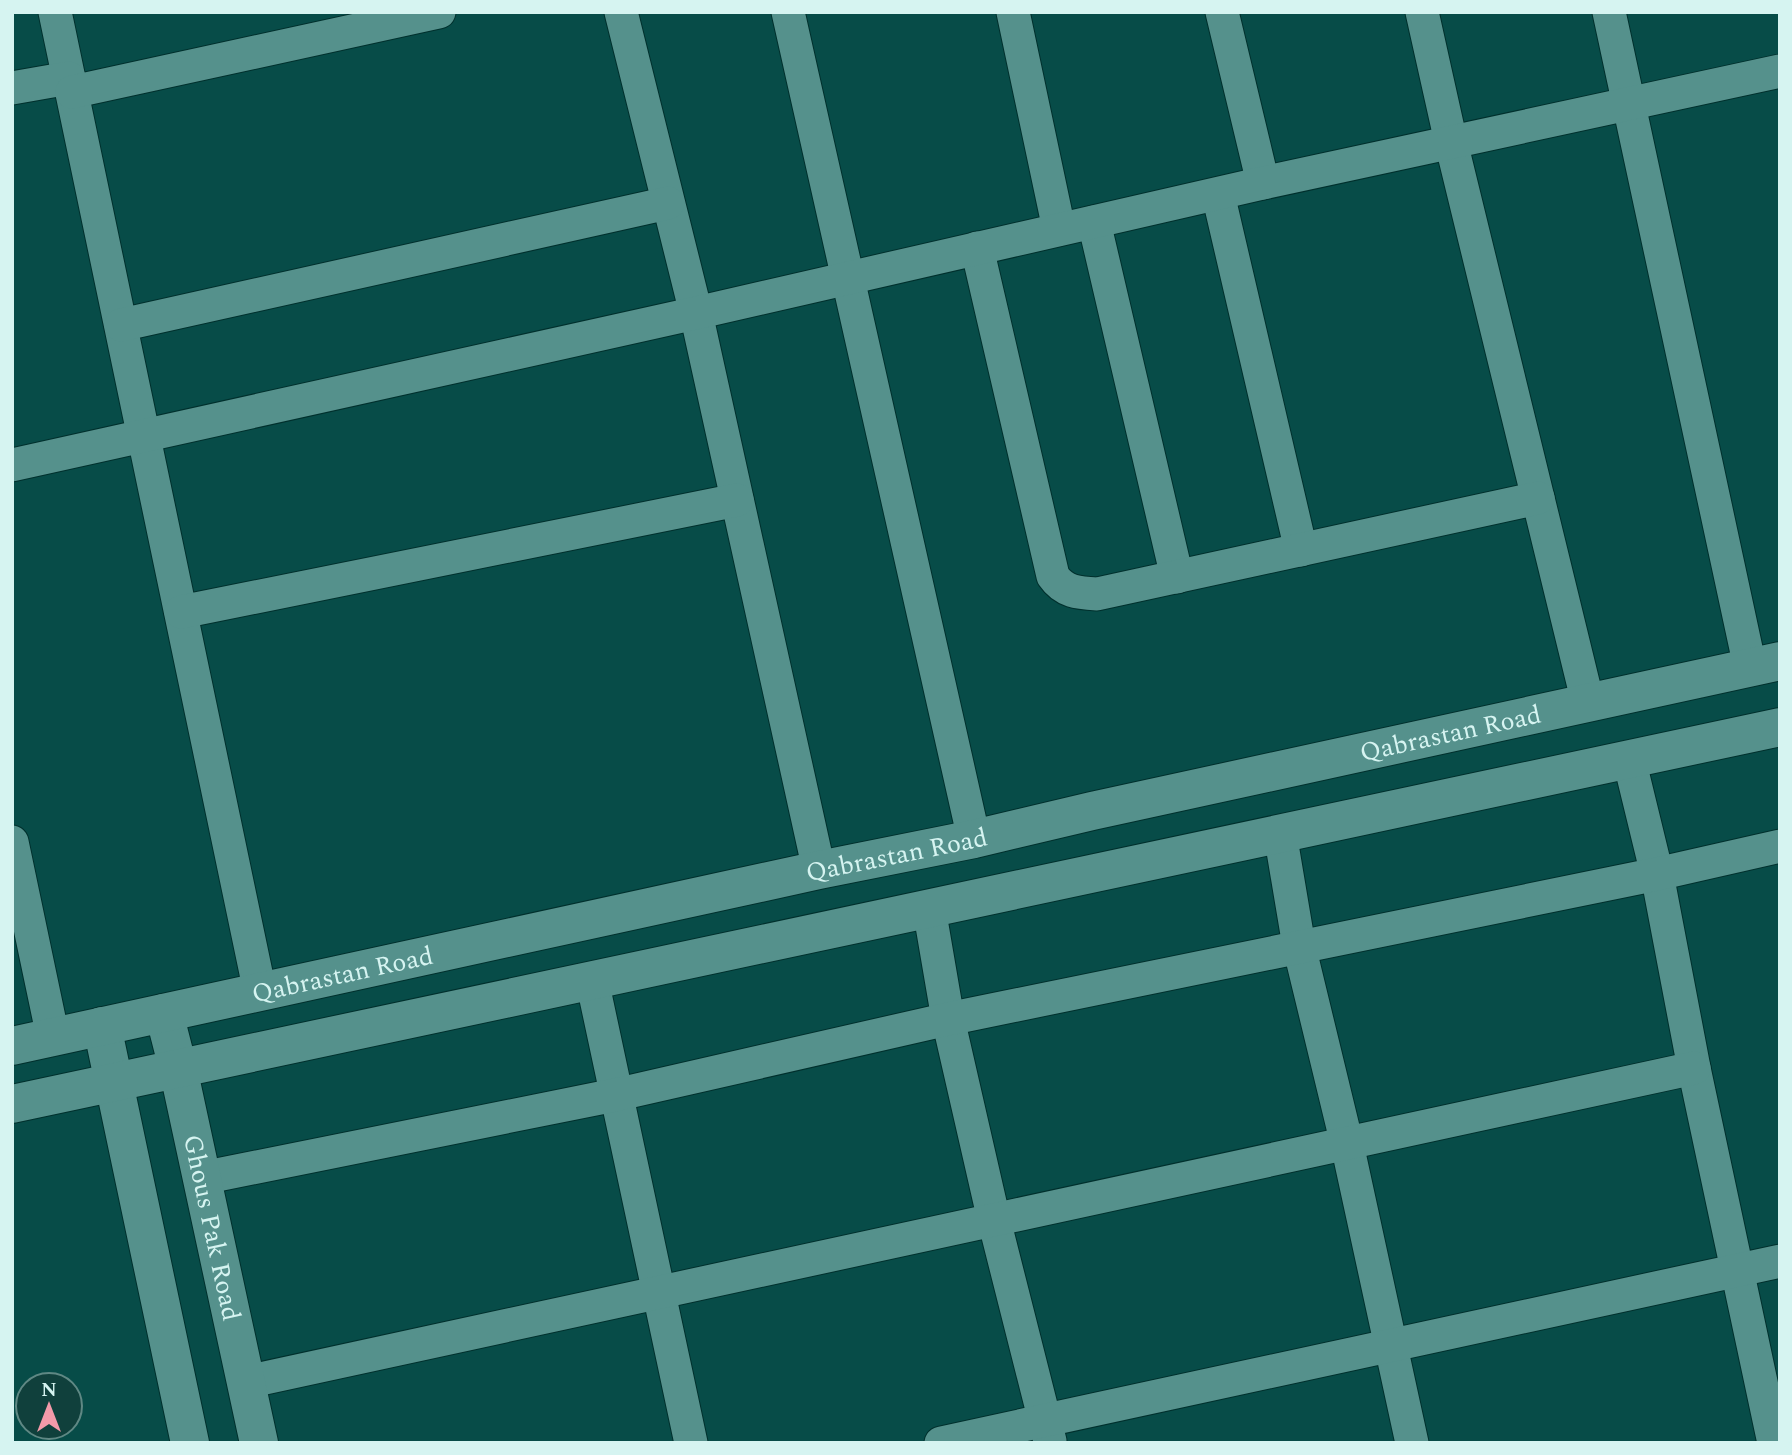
<svg xmlns="http://www.w3.org/2000/svg" width="1792" height="1455" font-family="Spectral,serif">
<style>
.lines{fill:none;stroke-linecap:round;stroke-linejoin:round}
.minor-casing{stroke:#00302d;stroke-width:35}
.tertiary-casing{stroke:#00302d;stroke-width:40}
.secondary-casing{stroke:#00302d;stroke-width:40}
.minor{stroke:#55918c;stroke-width:33}
.tertiary{stroke:#55918c;stroke-width:38}
.secondary{stroke:#55918c;stroke-width:38}
.labels{text-anchor:middle;stroke-width:7;stroke-linejoin:round;paint-order:stroke}
.street-label{font-size:26px;fill:#d6f4f1;stroke:#10403c}
</style>
<rect width="100%" height="100%" fill="#074c48"/>
<g class="lines">
<defs>
<g id="minor">
<path d="M55,12L260,992"/>
<path d="M621,12L696,313L819,870"/>
<path d="M788,12L974,839"/>
<path d="M1013,12L1059,229"/>
<path d="M1222,12L1263,183"/>
<path d="M1422,12L1451,142L1588,703"/>
<path d="M1609,12L1750,667"/>
<path d="M12,88L69,78"/>
<path d="M72,92L439,12"/>
<path d="M1218,194L1301,550"/>
<path d="M1094,222L1177,577"/>
<path d="M977,248L1053,576C1064,592 1078,593 1097,594L1538,498"/>
<path d="M121,325L668,203"/>
<path d="M12,465L696,313L1263,183L1780,71"/>
<path d="M181,612L737,500"/>
<path d="M1629,759L1657,874L1694,1068L1774,1443"/>
<path d="M1280,833L1299,946L1347,1144L1412,1443"/>
<path d="M12,842L53,1037"/>
<path d="M929,908L948,1019L994,1220L1050,1441"/>
<path d="M592,980L691,1443"/>
<path d="M202,1178L615,1095L948,1019L1657,874L1780,846"/>
<path d="M246,1382L1694,1068"/>
<path d="M941,1443L1780,1261"/>
</g>
<g id="tertiary">
<path id="s1" d="M164,1013L178,1068L259,1443"/>
<path d="M102,1026L190,1443"/>
</g>
<g id="secondary">
<path id="s2" d="M12,1046L819,870L974,839L1092,811L1780,661"/>
<path d="M12,1104L1780,727"/>
</g>
</defs>
<use href="#minor" class="minor-casing"/>
<use href="#tertiary" class="tertiary-casing"/>
<use href="#secondary" class="secondary-casing"/>
<use href="#minor" class="minor"/>
<use href="#tertiary" class="tertiary"/>
<use href="#secondary" class="secondary"/>
</g>
<g class="labels">
<g class="street-label">
<text dy="9" stroke="none"><textPath href="#s2" startOffset="1472">Qabrastan Road</textPath></text>
<text dy="9" stroke="none"><textPath href="#s2" startOffset="905">Qabrastan Road</textPath></text>
<text dy="9" stroke="none"><textPath href="#s2" startOffset="338">Qabrastan Road</textPath></text>
<text dy="9" stroke="none"><textPath href="#s1" startOffset="220">Ghous Pak Road</textPath></text>
</g>
</g>
<rect width="1792" height="1455" fill="none" stroke="#d6f4f1" stroke-width="28"/>
<g transform="translate(49 1406)"><circle r="33" fill="#10403c" stroke="#5f8884" stroke-width="2"/>
<path d="M0-5L12 26L0 18L-12 26Z" fill="#f39aa9"/>
<text y="-10" font-size="19" font-weight="bold" text-anchor="middle" fill="#d6f4f1">N</text>
</g>
</svg>
